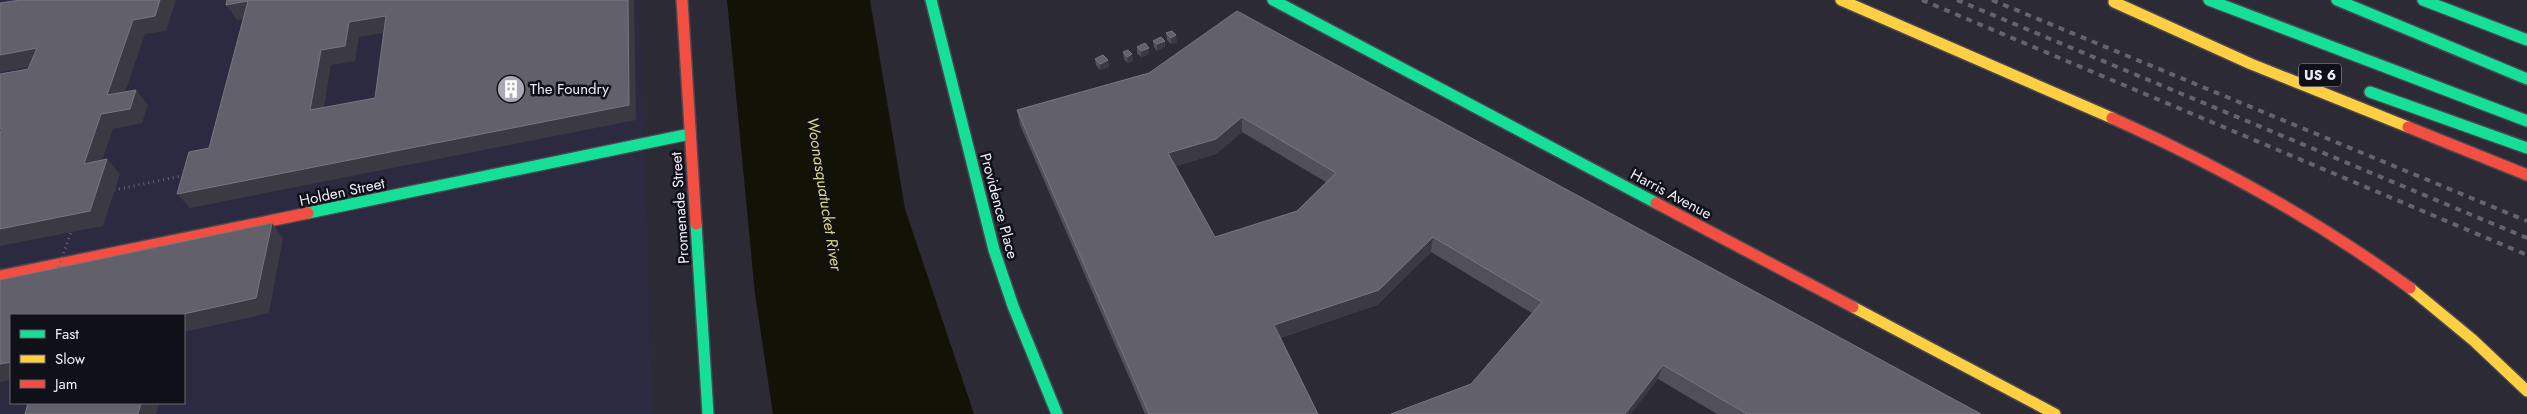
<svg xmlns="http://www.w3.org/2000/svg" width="2527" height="414" font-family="Jost,sans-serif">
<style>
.built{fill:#2c2a41;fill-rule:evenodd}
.water{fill:#131206}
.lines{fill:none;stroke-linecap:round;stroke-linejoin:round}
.fast-casing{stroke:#484851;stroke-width:14}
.slow-casing{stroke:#484851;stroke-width:14}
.jam-casing{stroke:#484851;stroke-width:14}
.path{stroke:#66666c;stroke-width:3;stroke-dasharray:1 4;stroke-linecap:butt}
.fast{stroke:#16e098;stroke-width:11}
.slow{stroke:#ffcf43;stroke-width:11}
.jam{stroke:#f24e42;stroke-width:11}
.rail{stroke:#64646c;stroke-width:4;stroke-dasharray:6 6;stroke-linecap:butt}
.path-bridge{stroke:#66666c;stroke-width:3;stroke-dasharray:1 4;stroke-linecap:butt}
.wall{fill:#515059;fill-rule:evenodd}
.shaded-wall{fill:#3b3a43}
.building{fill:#62616b;stroke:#787781;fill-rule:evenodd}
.labels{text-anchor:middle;stroke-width:5;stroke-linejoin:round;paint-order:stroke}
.shield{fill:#101018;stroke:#ababb7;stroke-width:1}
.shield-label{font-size:14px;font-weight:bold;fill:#eeeefb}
.poi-label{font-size:15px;fill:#eeeefb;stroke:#101018;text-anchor:start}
.street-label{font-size:15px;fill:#eeeefb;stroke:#101018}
.water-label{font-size:16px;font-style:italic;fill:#dcd77e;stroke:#101018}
</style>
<rect width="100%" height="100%" fill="#2b2a35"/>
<path class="built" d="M0,0H639L653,414H0ZM11,315H184V403H11Z"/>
<path class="water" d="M727,0H870L905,209L974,414H773L755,294Z"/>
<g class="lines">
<defs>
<g id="fast">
<path d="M931,0L994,250L1013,306L1057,414"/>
<path d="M1273,0L1656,203"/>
<path d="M2209,0L2527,121"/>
<path d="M2337,0L2527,79"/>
<path d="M2423,0L2527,40"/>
<path d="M2370,92L2527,148"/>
<path d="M308,213L690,134"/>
<path d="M696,224L708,414"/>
</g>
<g id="slow">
<path d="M1841,0L2112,118"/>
<path d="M2114,2L2251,64L2408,127"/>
<path d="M2410,288L2473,340L2527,391"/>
<path d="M1853,307L2055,414"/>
</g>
<g id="jam">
<path d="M682,0L696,224"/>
<path d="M2112,118C2217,165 2317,220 2410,288"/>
<path d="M2408,127L2527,175"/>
<path d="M1656,203L1853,307"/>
<path d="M0,276L308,213"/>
</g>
</defs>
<use href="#fast" class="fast-casing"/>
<use href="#slow" class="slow-casing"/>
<use href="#jam" class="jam-casing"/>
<path class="path" d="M114,190L186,175"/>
<use href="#fast" class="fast"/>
<use href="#slow" class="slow"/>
<use href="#jam" class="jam"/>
<g class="rail">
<path d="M1922,0L2527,255"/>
<path d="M1957,0L2527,238"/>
<path d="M1992,0L2527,221"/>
</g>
<path class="path-bridge" d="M57,272L71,232"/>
</g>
<g class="wall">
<path d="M1166,33L1177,42L1171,44L1167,40Z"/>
<path d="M1153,41L1165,47L1157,51L1154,47Z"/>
<path d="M1137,47L1149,48V54L1141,57L1137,53Z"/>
<path d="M1123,52L1133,61L1128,63L1124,59Z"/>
<path d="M1095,59L1108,60L1109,67L1100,70L1096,65Z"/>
<path d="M1149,73L1981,414H1717L1658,379L1471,384L1532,313L1431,252L1377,305L1280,338L1318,414H1145L1020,125L1017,110ZM1242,132L1326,182L1297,211L1215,237L1176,166L1216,154Z"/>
</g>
<g class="shaded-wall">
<path d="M160,0H176L166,31L145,34L119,110L107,95L133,20Z"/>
<path d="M628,0H634L636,120L190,208L177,194Z"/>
<path d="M248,1L258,16L237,20L226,5Z"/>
<path d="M386,16L395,31L359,37L355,61L331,65L321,125L310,110L321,50L349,22Z"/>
<path d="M1176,35L1177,42L1171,44V38Z"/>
<path d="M1165,41V47L1157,51V44Z"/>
<path d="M37,48L50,63L0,72V55Z"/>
<path d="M1149,48V54L1141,57V51Z"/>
<path d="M1132,54L1133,61L1128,63L1127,57Z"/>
<path d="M1108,60L1109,67L1100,70V64Z"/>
<path d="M136,90L148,105L142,123L113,129L96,178L84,164L101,114Z"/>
<path d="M1242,117V132L1216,154L1169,168L1168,153Z"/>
<path d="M107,159L120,174L103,226L0,246V229Z"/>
<path d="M272,223L283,238L269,313L184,332V315H179Z"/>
<path d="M1433,237L1431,252L1377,305L1273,340L1274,325Z"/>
<path d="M11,362V380L0,382V364Z"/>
<path d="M1663,365L1658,379L1631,414H1625Z"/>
<path d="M141,403H159L156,414H138Z"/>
</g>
<g class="building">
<path d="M20,0H160L155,16L133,20L107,95L136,90L130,109L101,114L84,164L107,159L90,211L0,229V132L2,129H0V74L28,69L37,48L0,55V3Z"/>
<path d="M227,0H628L629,105L177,194L189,152L209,148L248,1L226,5ZM386,16L375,98L310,110L321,50L345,46L349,22Z"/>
<path d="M1237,11L1981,414H1747L1663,365L1625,414H1391L1471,384L1542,302L1433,237L1379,290L1274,325L1318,414H1149L1017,110L1149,73ZM1242,117L1336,173L1297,211L1215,237L1168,153L1216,139Z"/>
<path d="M1172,31L1176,35L1171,38L1166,33Z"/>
<path d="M1161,37L1165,41L1157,44L1153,41Z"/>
<path d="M1145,43L1149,48L1141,51L1137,47Z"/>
<path d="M1128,50L1132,54L1127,57L1123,52Z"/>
<path d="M1103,55L1108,60L1100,64L1095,59Z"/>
<path d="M272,223L256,298L179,315H11V362L0,364V280Z"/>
<path d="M28,403H141L138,414H25Z"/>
</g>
<defs>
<symbol id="building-disc" viewBox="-11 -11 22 22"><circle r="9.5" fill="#aaa9b6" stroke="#101018"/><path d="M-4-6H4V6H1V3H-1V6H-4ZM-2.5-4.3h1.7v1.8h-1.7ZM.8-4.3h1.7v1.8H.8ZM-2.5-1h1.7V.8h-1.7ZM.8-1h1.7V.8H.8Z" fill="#fff"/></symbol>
</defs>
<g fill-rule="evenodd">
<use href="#building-disc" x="495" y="73" width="32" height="32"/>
</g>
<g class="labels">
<rect class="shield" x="2299" y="63.5" width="42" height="23" rx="4"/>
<g class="shield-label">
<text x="2320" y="80">US 6</text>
</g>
<g class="poi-label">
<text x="530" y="94">The Foundry</text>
</g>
<g class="street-label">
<text transform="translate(342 192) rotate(-12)" y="5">Holden Street</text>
<text transform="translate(1671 194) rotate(28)" y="5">Harris Avenue</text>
<text transform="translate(999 206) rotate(75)" y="5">Providence Place</text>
<text transform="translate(680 208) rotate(-94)" y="5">Promenade Street</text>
</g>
<g class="water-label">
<text transform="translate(825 194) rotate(81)" y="6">Woonasquatucket River</text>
</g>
</g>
<rect x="10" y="314" width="175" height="90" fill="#101018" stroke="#696973"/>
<rect x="20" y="330" width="25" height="8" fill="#16e098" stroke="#696973"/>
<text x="55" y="339" font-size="15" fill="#eeeefb">Fast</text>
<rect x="20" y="355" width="25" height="8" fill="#ffcf43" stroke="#696973"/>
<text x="55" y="364" font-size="15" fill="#eeeefb">Slow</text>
<rect x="20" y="380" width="25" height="8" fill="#f24e42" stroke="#696973"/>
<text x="55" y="389" font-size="15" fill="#eeeefb">Jam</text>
</svg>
